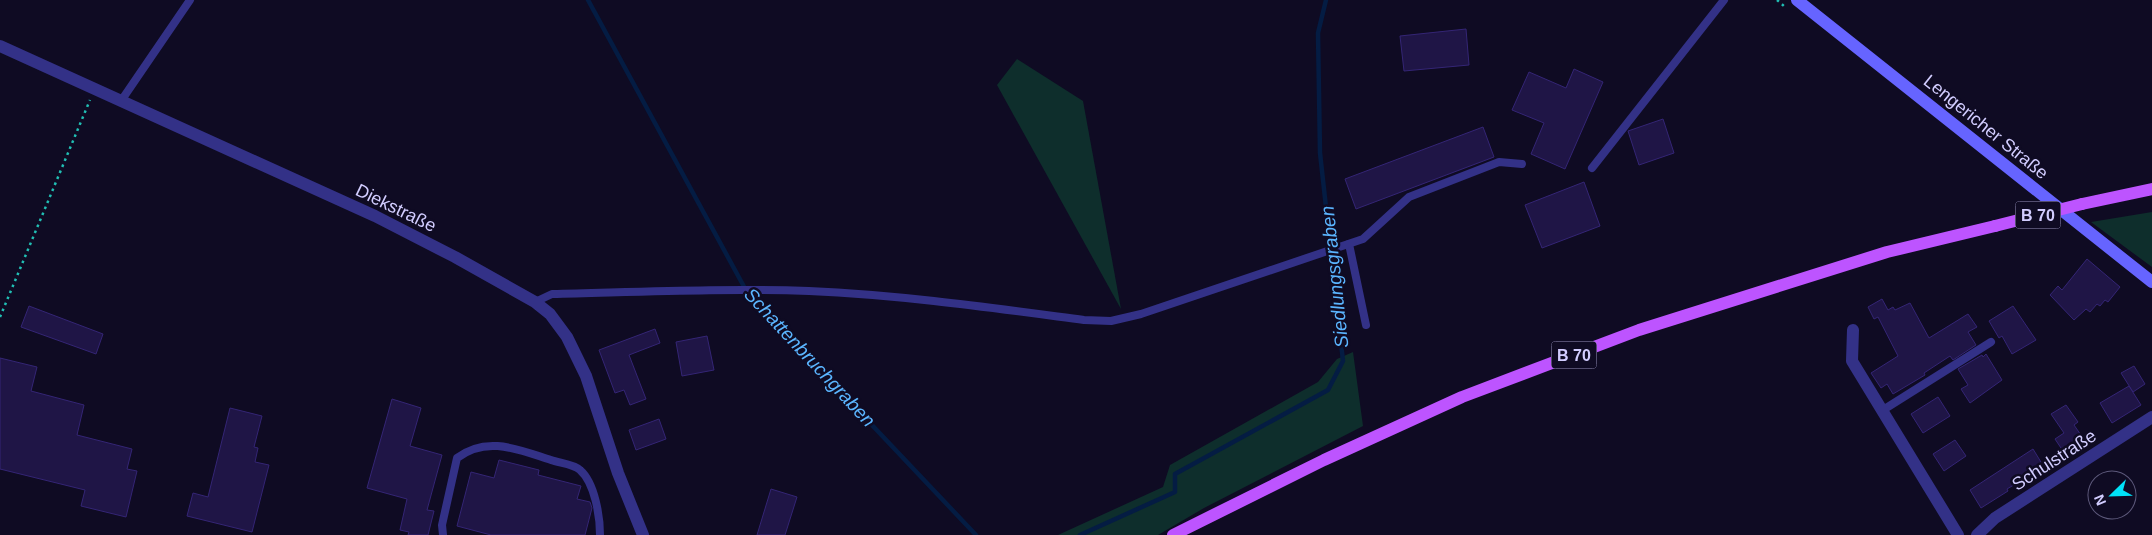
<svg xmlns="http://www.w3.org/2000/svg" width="2152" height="535" font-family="Helvetica,sans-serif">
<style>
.green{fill:#0e2e2c}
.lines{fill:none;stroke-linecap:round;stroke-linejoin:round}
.stream{stroke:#041c43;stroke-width:4.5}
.building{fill:#1f1546;stroke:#342575}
.path{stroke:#21bfb4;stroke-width:2.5;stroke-dasharray:2.5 4;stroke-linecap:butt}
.lane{stroke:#333187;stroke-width:8}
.street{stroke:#333187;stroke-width:12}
.secondary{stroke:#6664ff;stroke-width:12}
.primary{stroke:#bd54ff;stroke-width:12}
.primary-bridge{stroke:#bd54ff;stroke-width:12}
.labels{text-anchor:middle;stroke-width:5;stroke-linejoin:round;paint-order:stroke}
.shield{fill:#0f0b23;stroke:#9893bd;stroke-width:1}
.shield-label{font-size:16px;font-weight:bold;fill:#d2cdff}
.street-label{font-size:18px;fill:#d2cdff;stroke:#0f0b23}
.water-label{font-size:19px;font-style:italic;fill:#5bb5ff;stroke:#0f0b23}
</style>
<rect width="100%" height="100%" fill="#0f0b23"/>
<g class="green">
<path d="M1017,59L1083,101L1121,309L997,85Z"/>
<path d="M2152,212V267L2091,222Z"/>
<path d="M1353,352L1363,426L1204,508L1158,535H1058L1163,487L1170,465L1318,382L1337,359Z"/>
</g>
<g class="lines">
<g class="stream">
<path d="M588,0L748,294L976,535"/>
<path d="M1080,535L1175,492V474L1328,390L1343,361L1320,153L1318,33L1326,0"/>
</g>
</g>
<g class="building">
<path d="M1466,29L1469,65L1404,71L1400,36Z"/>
<path d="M1574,69L1603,82L1565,169L1531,154L1544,123L1512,110L1529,72L1566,88Z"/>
<path d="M1663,119L1674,153L1639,165L1628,131Z"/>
<path d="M1483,127L1494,157L1356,209L1345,179Z"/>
<path d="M1584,182L1600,226L1542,248L1525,205Z"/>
<path d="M2087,259L2120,287L2108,302L2105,300L2100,306L2097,304L2090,312L2086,309L2074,320L2050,295L2058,286L2062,290Z"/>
<path d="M1882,299L1888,310L1893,307L1895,310L1910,303L1929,338L1968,314L1977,327L1968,332L1976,345L1953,360L1950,356L1924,373L1925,375L1893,394L1887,384L1881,388L1871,373L1898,356L1878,317L1874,319L1868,307Z"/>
<path d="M29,306L103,334L96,354L21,327Z"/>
<path d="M2013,306L2036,340L2012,354L2002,336L1999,338L1989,321Z"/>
<path d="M655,329L660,343L629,355L646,399L630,405L624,390L615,393L599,350Z"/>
<path d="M707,336L714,370L682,376L676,342Z"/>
<path d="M1986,354L2002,380L1970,403L1961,389L1968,385L1958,369L1982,355L1983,357Z"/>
<path d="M0,358L37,367L31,391L84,405L77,435L132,449L127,469L137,471L126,517L81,506L85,490L0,469Z"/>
<path d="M2134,366L2145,384L2133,392L2121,373Z"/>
<path d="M2129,386L2141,405L2112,423L2100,403Z"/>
<path d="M1938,397L1950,416L1923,433L1911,414Z"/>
<path d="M392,399L421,408L410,446L442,455L427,510L434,511L428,535H408L409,532L400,530L407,499L367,488Z"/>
<path d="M2066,405L2078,422L2074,425L2085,441L2065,454L2055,439L2064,433L2051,414Z"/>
<path d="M230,408L262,416L254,447L258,448L255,462L269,465L252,532L187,516L193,493L208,497Z"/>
<path d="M659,419L666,439L636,450L629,430Z"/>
<path d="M1955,440L1966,456L1944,471L1933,454Z"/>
<path d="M2033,449L2044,467L2007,489L2008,491L1981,508L1970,490Z"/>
<path d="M499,460L539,470L538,475L581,486L577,499L590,502L592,508L585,535H491L457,526L471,472L494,478Z"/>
<path d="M771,489L797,497L785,535H757Z"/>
</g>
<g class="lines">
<g class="path">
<path d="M1777,0L1785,7"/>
<path d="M0,317L90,100"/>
</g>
<g class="lane">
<path d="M121,101L190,0"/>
<path d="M1592,168L1724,0"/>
<path d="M1349,244L1366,325"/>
<path d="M535,302L552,294C638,292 724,288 809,291C902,295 993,308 1084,320L1111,321L1141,314L1363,239L1409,197L1499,162L1522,164"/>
<path d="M1883,410L1991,342"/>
<path d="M443,535L442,525L457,458C487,435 519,450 551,460C559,463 574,464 580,470C595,483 600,517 600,535"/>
</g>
<g class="street">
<path d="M0,46L375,216L455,257L535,302L550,314L567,337L586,376L618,473L643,535"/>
<path d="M1853,330L1852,361L1958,535"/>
<path d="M1977,535L1995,518L2152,417"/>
</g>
<path class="secondary" d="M1797,0L2152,282"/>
<g class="primary">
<path d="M2082,204L2152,189"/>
<path d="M1173,535L1324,460L1462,397L1639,330L1887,252L1995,226"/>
</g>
<path class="primary-bridge" d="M1995,226L2082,204"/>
</g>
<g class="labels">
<g class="shield">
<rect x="2015.5" y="201.5" width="45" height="27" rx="4"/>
<rect x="1551.5" y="341.5" width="45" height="27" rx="4"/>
</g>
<g class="shield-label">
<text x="2038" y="221">B 70</text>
<text x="1574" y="361">B 70</text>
</g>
<g class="street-label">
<text transform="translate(1986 127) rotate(39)" y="6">Lengericher Straße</text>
<text transform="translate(396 208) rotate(26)" y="6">Diekstraße</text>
<text transform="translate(2054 460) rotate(-33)" y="6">Schulstraße</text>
</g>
<g class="water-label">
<text transform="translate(1334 277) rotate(-96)" y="7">Siedlungsgraben</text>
<text transform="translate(810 357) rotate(47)" y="7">Schattenbruchgraben</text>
</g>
</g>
<g transform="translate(2112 495) rotate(247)"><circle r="24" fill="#0f0b23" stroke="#5d597b"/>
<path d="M0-4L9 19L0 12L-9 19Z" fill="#00e2f8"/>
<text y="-8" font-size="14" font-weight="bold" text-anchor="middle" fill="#d2cdff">N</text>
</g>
</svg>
